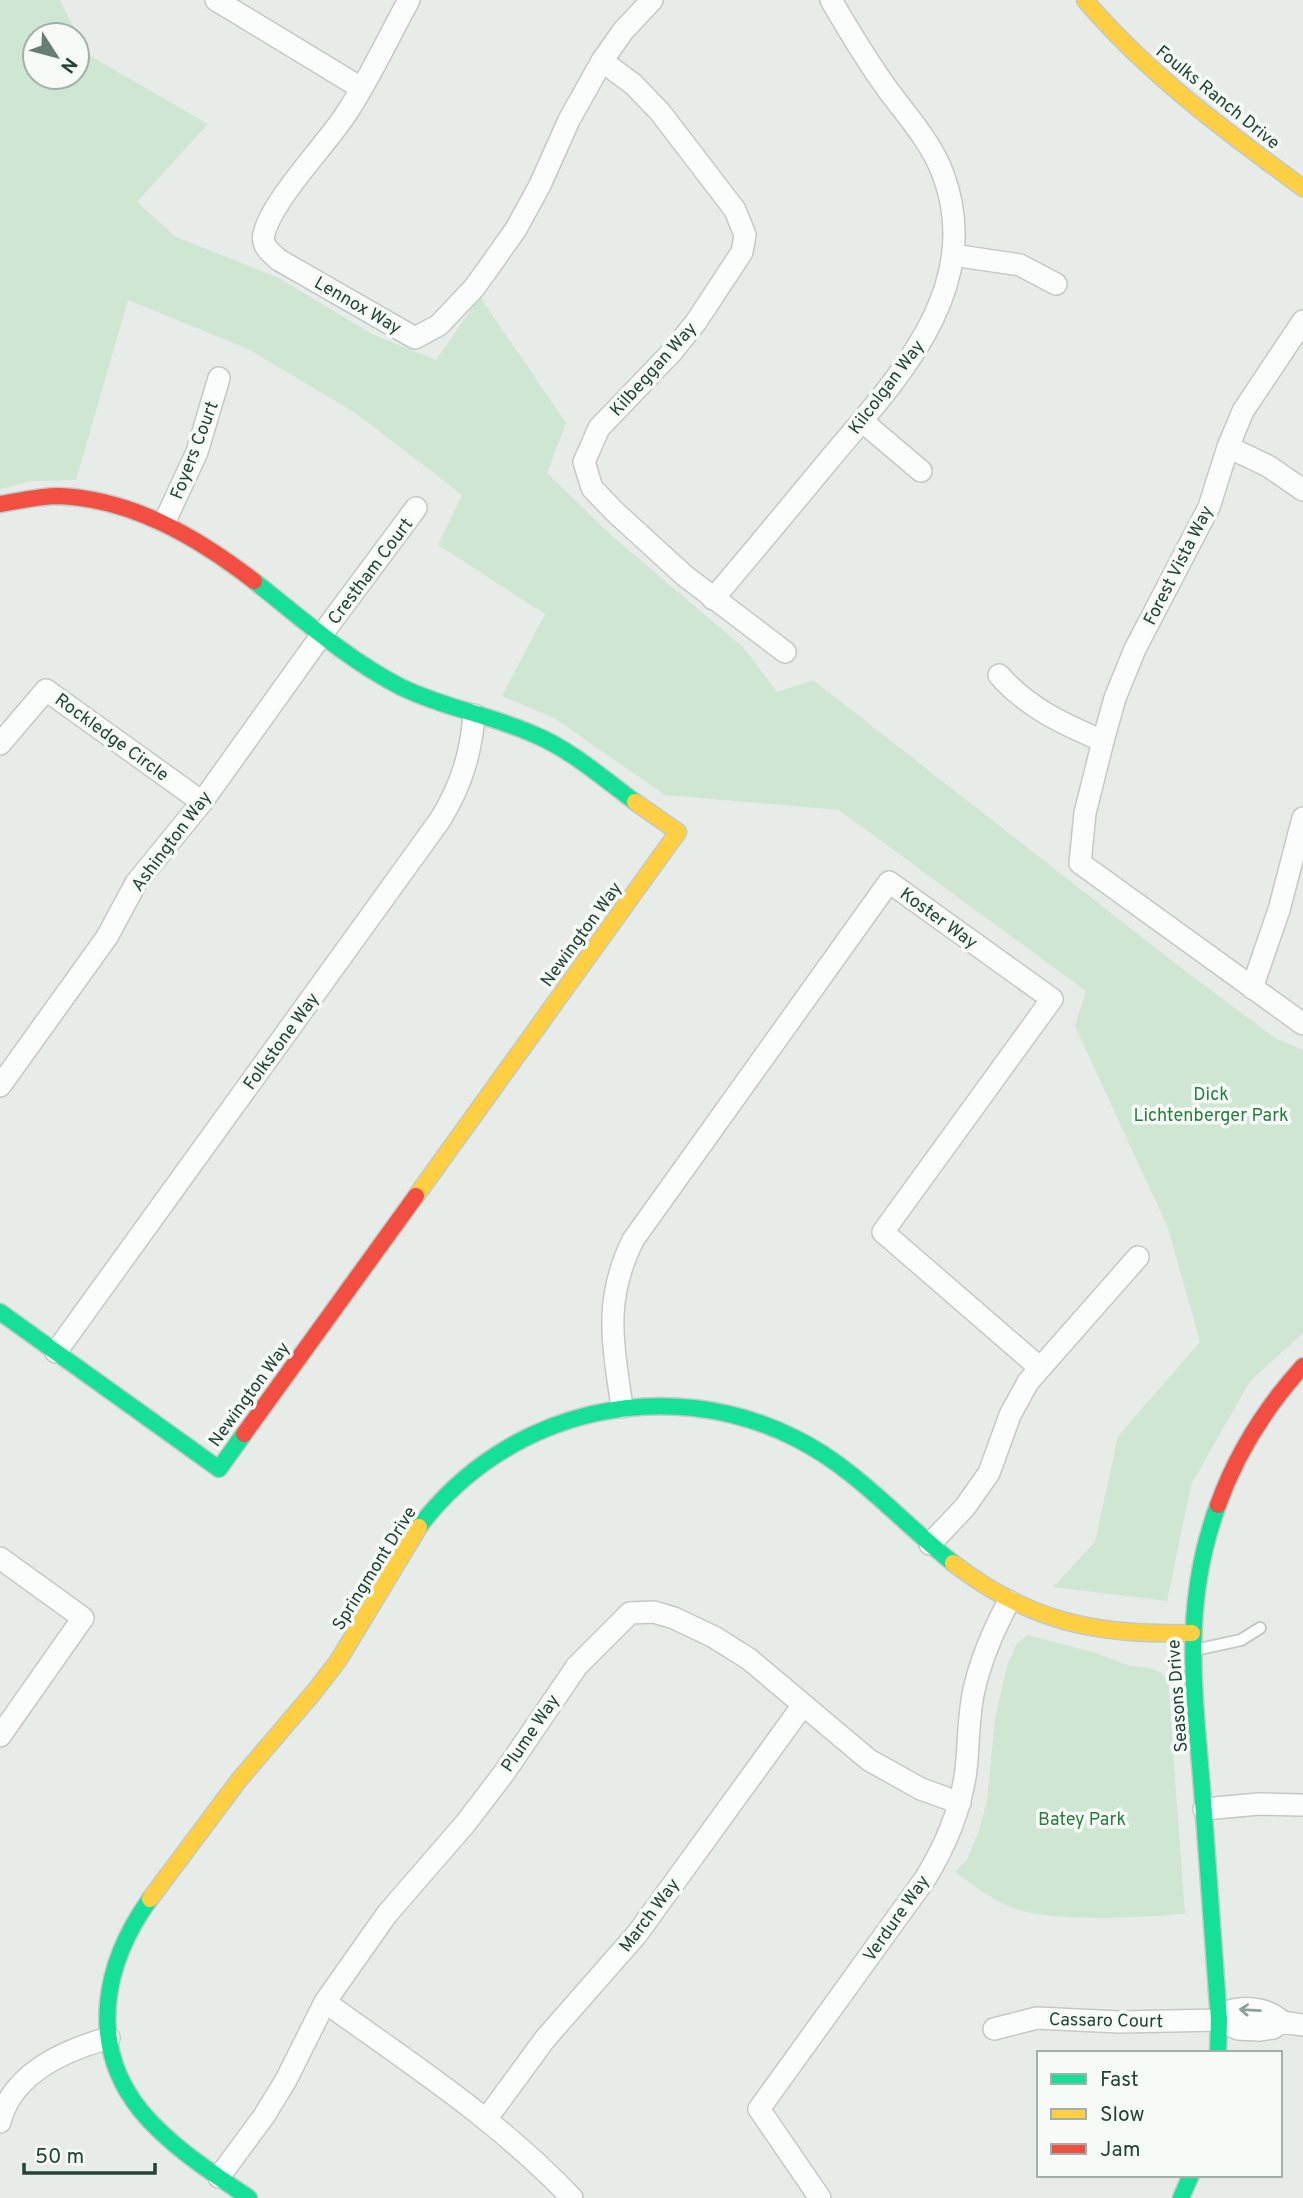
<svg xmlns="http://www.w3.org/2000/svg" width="1303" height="2198" font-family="Overpass,sans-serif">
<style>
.green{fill:#cfe6d3;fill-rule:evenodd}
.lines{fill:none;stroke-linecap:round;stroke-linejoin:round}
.lane-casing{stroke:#c4c9c6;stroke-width:14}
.street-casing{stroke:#c4c9c6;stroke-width:24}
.fast-casing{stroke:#c2cac6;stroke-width:19}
.slow-casing{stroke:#c2cac6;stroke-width:19}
.jam-casing{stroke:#c2cac6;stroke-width:19}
.lane{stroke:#fbfcfc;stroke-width:10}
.street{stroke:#fbfcfc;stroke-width:21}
.fast{stroke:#16e098;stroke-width:16}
.slow{stroke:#ffcf43;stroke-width:16}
.jam{stroke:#f24e42;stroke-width:16}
.oneway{stroke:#8ea099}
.labels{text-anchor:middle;stroke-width:7;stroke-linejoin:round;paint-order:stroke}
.street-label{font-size:18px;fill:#224336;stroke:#f6fbf8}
.park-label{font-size:18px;fill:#287d3e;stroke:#f6fbf8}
</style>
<rect width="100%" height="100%" fill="#e7ece9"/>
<g class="green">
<path d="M0,0H60L87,54L208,124L137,202L176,237L279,278L372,334L436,360L480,297L566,423L547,473L613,537L744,648L777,692L813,680L1180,967L1275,1038L1303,1050V1333L1250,1381L1191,1485L1167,1601L1053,1587L1095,1542L1118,1436L1200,1342L1168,1228L1075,1026L1086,991L839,810L665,795L554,718L502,696L545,614L438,545L462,495L357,414L248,349L128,300L76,480L31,481L0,489ZM35,35H77V77H35Z"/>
<path d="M1028,1635L1092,1652L1130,1666L1146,1667L1160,1672L1168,1681L1185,1914C1142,1917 1056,1923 1016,1909C993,1901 974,1886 955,1872L967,1860L979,1830L987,1801L995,1718L1007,1666L1017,1643Z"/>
</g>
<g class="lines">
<defs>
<path id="lane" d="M1195,1650L1241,1640L1260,1628"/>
<g id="street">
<path d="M216,0L361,88"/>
<path d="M409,0C388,38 370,78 346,114C325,146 272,200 264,234C261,246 271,253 279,260L415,338L439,325L474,288L487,270L516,229L540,185L569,120L602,61L623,31L652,0"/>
<path d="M602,61L633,84L660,112L735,210L745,235L742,252L696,322L671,353L599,428L584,462L592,488L615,512L685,576L785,652"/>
<path d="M953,255L1020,265L1056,284"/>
<path d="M1303,321L1243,411L1228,447L1209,507L1135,649L1115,698L1103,741L1085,813L1080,863L1303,1024"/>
<path d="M862,421L921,471"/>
<path d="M1228,447L1268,466L1303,490"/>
<path d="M165,521L197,452L219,378"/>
<path d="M713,599C752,553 791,506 829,460C896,380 986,288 943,174C931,142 908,117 888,90C867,61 849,31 831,0"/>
<path d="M999,675C1028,708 1063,724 1103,741"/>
<path d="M0,744L46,690L202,802"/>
<path d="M1252,988L1279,910L1303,818"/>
<path d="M0,1086L107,937L136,883L202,802L323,633L416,508"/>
<path d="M56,1352L440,820C461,786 471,754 474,715"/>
<path d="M622,1407C613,1343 603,1301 633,1240L889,882L1052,999L883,1232L1039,1367"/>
<path d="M930,1544L965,1507L989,1473L1010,1415L1028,1382L1138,1257"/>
<path d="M0,1558L83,1618L0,1736"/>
<path d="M1204,1809L1259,1804L1301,1805"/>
<path d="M325,2002C411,2064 498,2120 572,2198"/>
<path d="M1219,2020C1223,2017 1228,2011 1233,2010C1249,2006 1271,2010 1282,2022"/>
<path d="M994,2029L1037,2018L1119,2022L1219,2020L1238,2029L1259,2030L1273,2028L1282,2022L1303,2025"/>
<path d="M487,2118L545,2039L637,1934L803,1705"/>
<path d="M0,2122C12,2073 65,2050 109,2038"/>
<path d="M219,2177L264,2116L286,2080L325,2002L387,1914L465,1824L504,1773L577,1666L630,1613L654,1612L674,1618L714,1637L749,1659L869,1760L921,1789L960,1803"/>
<path d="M820,2198L759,2109L925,1879C946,1845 961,1809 966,1770C969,1743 968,1716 974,1690C981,1658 994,1629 1009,1601"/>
</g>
<g id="fast">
<path d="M254,581C301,618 348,660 401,687C444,708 490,715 533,734C570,749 603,778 635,802"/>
<path d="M0,1312L219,1469L244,1434"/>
<path d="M1218,1505C1180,1609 1195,1694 1203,1801C1209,1874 1214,1947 1219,2020L1218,2053"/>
<path d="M419,1527C507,1410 665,1373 795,1438C856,1468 900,1521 953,1563"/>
<path d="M150,1899C104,1963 87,2044 141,2111C171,2147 211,2172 249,2198"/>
<path d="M1181,2198L1191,2175"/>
</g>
<g id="slow">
<path d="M1085,0C1148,74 1225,131 1303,188"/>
<path d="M416,1196L678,832L635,802"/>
<path d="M953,1563C1029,1622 1098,1636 1192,1633"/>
<path d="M150,1899L239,1780L314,1692L338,1661L419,1527"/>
</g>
<g id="jam">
<path d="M0,504C19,501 40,496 59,496C132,499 197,537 254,581"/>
<path d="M244,1434L416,1196"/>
<path d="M1218,1505C1237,1452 1266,1407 1303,1366"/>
</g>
</defs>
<use href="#lane" class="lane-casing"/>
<use href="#street" class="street-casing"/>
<use href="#fast" class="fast-casing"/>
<use href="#slow" class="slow-casing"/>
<use href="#jam" class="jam-casing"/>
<use href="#lane" class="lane"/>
<use href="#street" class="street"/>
<use href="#fast" class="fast"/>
<use href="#slow" class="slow"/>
<use href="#jam" class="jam"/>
</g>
<defs><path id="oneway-shaft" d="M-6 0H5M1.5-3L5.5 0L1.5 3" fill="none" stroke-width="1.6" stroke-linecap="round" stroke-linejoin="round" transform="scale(1.75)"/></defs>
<use class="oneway" href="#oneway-shaft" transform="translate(1250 2010) rotate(-177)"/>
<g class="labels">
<g class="street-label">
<text transform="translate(1218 97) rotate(39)" y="6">Foulks Ranch Drive</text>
<text transform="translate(358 305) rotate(30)" y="6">Lennox Way</text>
<text transform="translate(653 369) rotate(-48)" y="6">Kilbeggan Way</text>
<text transform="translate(886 387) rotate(-53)" y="6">Kilcolgan Way</text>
<text transform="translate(194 450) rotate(-69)" y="6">Foyers Court</text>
<text transform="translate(1178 565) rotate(-63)" y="6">Forest Vista Way</text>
<text transform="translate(370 571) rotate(-53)" y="6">Crestham Court</text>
<text transform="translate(112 737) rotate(36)" y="6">Rockledge Circle</text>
<text transform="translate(171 841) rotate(-53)" y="6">Ashington Way</text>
<text transform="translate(939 918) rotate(36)" y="6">Koster Way</text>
<text transform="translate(581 934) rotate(-54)" y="6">Newington Way</text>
<text transform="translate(281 1041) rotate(-54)" y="6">Folkstone Way</text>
<text transform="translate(249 1394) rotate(-54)" y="6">Newington Way</text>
<text transform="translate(374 1568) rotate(-58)" y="6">Springmont Drive</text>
<text transform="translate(1177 1696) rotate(-94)" y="6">Seasons Drive</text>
<text transform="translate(530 1733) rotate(-56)" y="6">Plume Way</text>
<text transform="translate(649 1915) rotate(-53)" y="6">March Way</text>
<text transform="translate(896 1918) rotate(-55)" y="6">Verdure Way</text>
<text transform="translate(1106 2020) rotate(1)" y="6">Cassaro Court</text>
</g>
<g class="park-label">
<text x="1211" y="1100">Dick<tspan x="1211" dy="21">Lichtenberger Park</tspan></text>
<text x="1082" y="1825">Batey Park</text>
</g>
</g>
<rect x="1037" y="2051" width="245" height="126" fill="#f6fbf8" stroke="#a1b1aa" stroke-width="2"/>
<rect x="1051" y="2074" width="35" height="10" fill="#16e098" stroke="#a1b1aa" stroke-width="2"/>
<text x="1100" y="2086" font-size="21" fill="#224336">Fast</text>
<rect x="1051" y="2109" width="35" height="10" fill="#ffcf43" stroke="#a1b1aa" stroke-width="2"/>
<text x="1100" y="2121" font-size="21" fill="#224336">Slow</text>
<rect x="1051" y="2144" width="35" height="10" fill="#f24e42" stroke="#a1b1aa" stroke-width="2"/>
<text x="1100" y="2156" font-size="21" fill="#224336">Jam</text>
<g transform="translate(56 56) rotate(126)"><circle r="33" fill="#f6fbf8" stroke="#a1b1aa" stroke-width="2"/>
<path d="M0-5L12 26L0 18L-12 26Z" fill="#677e75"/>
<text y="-10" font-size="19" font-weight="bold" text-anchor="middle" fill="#224336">N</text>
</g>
<path d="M24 2163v10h131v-10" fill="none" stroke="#224336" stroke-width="3.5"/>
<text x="35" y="2163" font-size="21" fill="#224336" stroke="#f6fbf8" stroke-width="5" paint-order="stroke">50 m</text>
</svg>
